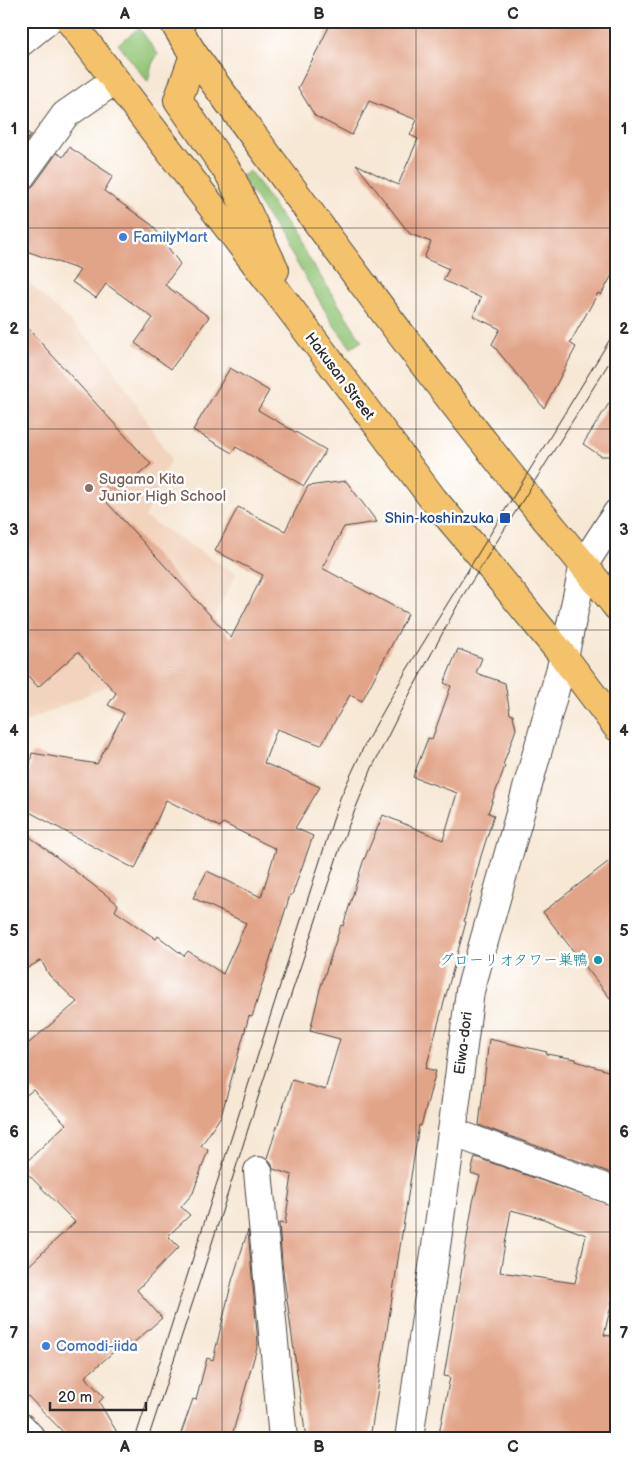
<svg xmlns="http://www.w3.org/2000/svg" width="638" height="1460" font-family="'Balsamiq Sans','Klee One',sans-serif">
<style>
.built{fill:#f2d4be}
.green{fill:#90c475;stroke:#5e7850}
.building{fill:#e2a488;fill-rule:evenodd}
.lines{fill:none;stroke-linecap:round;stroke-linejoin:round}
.minor-casing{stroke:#4a4744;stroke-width:30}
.tertiary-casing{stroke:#4a4744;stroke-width:30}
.trunk-casing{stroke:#4a4744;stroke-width:30}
.minor{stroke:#fff;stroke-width:28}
.tertiary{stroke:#fff;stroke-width:28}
.trunk{stroke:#f4c26a;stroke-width:28}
.tram{stroke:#2b2b2b;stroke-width:1}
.grid{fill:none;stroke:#2b2b2b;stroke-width:1;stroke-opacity:0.55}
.shop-dot{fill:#3f7fe0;stroke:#fff;stroke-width:2}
.education-dot{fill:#8d6e63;stroke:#fff;stroke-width:2}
.transit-dot{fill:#1a4fb4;stroke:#fff;stroke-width:2}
.culture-dot{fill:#0f9aa8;stroke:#fff;stroke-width:2}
.labels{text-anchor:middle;stroke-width:5;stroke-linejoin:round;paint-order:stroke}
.shop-label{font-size:15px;fill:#366cbe;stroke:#fff;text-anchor:start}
.street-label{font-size:15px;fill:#2b2b2b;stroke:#fff}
.education-label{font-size:15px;fill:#785e54;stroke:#fff;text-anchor:start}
.transit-label{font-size:15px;fill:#164399;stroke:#fff;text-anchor:end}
.culture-label{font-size:15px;fill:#0d838f;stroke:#fff;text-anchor:end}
.neatline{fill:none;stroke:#2b2b2b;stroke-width:2}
.grid-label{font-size:16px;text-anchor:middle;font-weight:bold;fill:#2b2b2b}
</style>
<rect width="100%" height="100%" fill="#fff"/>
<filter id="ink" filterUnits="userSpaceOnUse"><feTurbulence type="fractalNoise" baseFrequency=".02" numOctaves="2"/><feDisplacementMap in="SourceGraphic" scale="10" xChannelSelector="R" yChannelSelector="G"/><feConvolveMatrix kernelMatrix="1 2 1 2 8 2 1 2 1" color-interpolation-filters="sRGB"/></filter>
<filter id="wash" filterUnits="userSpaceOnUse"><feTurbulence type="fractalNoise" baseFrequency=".0096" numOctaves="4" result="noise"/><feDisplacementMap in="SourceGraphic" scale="20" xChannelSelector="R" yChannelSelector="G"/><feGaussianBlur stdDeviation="1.12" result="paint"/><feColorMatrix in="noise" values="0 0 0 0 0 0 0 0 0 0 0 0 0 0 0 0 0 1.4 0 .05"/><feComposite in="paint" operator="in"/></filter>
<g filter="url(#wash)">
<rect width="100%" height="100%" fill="#f7e8d5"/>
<path class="built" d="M21,275L104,354L171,459L145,517L236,574L199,646L21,724Z"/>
<g class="green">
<path d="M139,28L158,54L152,64L148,82L118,44Z"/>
<path d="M250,171L303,249L362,341L351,348L333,324L292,255L241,176Z"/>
</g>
<g id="blocks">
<g class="building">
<path d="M332,21H597L617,29V266L601,295L598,293L570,343L576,347L544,408L492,344L500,329L473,316L481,298L443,280L449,269L424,258L431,242L410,234L356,164L398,185L418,139L410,135L417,120L369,101L352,135L315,116L298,88Z"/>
<path d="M21,128L31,135L21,149Z"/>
<path d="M69,147L113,176L104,191L152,225L180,264L165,285L209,317L171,369L135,343L153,318L106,284L96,298L72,282L80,270L29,252L21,247V191L28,190L34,185L57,153L63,157Z"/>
<path d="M21,321L151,464L110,500L101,496L231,638L263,575L215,551L238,507L285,531L308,486L346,481L377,522L344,527L322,568L408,614L362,701L350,695L321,745L277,729L264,763L320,787L295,828L313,836L292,895H290L252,1017L249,1016L221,1116L201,1146L208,1150L193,1193L181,1207L190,1215L168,1236L179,1247L137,1290L162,1318L131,1345L127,1340L85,1377L104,1397L99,1402L121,1439H70L21,1389V1273L75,1222L21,1167L66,1124L33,1090L21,1099V1060L27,1055L22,1049L77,1002L49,975L41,960L21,972V830L118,904L115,911L156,939L158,936L184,956L188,951L223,974L246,923L193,898L207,871L261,897L276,849L223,823L220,827L166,800L135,869L22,808L32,753L97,764L124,713L108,705L116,693L78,652L38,687L21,668Z"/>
<path d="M230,368L269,391L258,410L326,450L304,486L236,447L232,453L193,430Z"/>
<path d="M617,391V456H601L583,444Z"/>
<path d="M458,649L482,658L476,673L505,683L510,714L513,715L516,729L503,765L505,766L488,813L494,815L481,856L464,921L466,922L426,1068L436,1071L421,1126L419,1125L370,1439H306L282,1263L279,1223L285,1224L292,1175L273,1169L271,1162L267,1158L292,1080L325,1090L340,1039L310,1031L320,989L341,925L343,926L363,862L383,815L443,840L457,793L413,777L428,738L432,739L451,686L444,683Z"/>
<path d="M617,855V1007L543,912Z"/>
<path d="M489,1039L547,1052L546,1054L576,1059V1061L617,1074V1175L479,1125Z"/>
<path d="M475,1157L617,1207V1280L604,1335L617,1337V1439H438L450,1377L444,1376L473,1202L480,1176L471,1173ZM511,1210L541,1218L586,1235L575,1283L500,1272Z"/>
<path d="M248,1230L258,1344L231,1439H179L193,1399L196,1400L207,1358L213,1360L232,1281Z"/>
</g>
</g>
</g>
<g filter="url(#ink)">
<use href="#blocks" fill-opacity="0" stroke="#4a4744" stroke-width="1"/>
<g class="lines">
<defs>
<g id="minor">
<path d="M21,42L47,21"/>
<path d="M21,176L65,115L115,80"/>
<path d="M452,1132L617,1192"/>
<path d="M258,1171L283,1439"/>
</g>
<g id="tertiary">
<path d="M21,1427L32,1439"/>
<path d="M409,1439L452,1132L470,991L564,657L584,564L617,513"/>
</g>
<g id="trunk">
<path d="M70,21L298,319L433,499L478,552L564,657L617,727"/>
<path d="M173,21L194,55C292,188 389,322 491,451C532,504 576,554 617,607"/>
<path d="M194,55L178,100L230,175L275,270"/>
</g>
</defs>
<use href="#minor" class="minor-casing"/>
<use href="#tertiary" class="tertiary-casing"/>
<use href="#trunk" class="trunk-casing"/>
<use href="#minor" class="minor"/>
<use href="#tertiary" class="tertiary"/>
<use href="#trunk" class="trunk"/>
<g class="tram">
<path d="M135,1439L340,798L365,744L406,671L617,328"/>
<path d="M148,1439L206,1262L281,1025L342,842L372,768L399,714L462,597L617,350"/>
</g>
</g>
</g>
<path class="grid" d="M222,21V1439M416,21V1439M21,228H617M21,429H617M21,630H617M21,830H617M21,1031H617M21,1232H617"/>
<g class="shop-dot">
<circle cx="123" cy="237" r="5"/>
<circle cx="46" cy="1346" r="5"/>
</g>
<circle class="education-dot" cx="89" cy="488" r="5"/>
<rect class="transit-dot" x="499" y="512" width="12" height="12" rx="2.5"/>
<circle class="culture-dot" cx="598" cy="960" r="5"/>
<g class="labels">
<g class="shop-label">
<text x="133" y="242">FamilyMart</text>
<text x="56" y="1351">Comodi-iida</text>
</g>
<g class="street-label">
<text transform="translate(340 376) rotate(53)" y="5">Hakusan Street</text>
<text transform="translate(463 1043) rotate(-83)" y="5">Eiwa-dori</text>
</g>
<g class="education-label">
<text x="99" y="484">Sugamo Kita<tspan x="99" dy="17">Junior High School</tspan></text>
</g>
<g class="transit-label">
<text x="494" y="523">Shin-koshinzuka</text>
</g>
<g class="culture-label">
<text x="588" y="965">グローリオタワー巣鴨</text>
</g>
</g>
<rect width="638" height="1460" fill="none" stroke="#fff" stroke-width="55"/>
<path d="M50 1402v8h96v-8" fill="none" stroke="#2b2b2b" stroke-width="2.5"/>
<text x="58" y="1402" font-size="15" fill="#2b2b2b" stroke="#ffffff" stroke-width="4" paint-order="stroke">20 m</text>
<rect x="28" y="28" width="582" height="1404" class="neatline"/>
<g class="grid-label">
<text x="125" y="19">A</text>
<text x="319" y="19">B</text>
<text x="513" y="19">C</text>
<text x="14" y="134">1</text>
<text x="624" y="134">1</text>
<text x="14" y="334">2</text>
<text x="624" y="334">2</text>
<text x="14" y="535">3</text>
<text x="624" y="535">3</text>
<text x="14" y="736">4</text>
<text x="624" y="736">4</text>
<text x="14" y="936">5</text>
<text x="624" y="936">5</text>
<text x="14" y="1137">6</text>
<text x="624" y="1137">6</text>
<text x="14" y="1338">7</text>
<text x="624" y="1338">7</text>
<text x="125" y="1452">A</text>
<text x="319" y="1452">B</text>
<text x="513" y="1452">C</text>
</g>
</svg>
